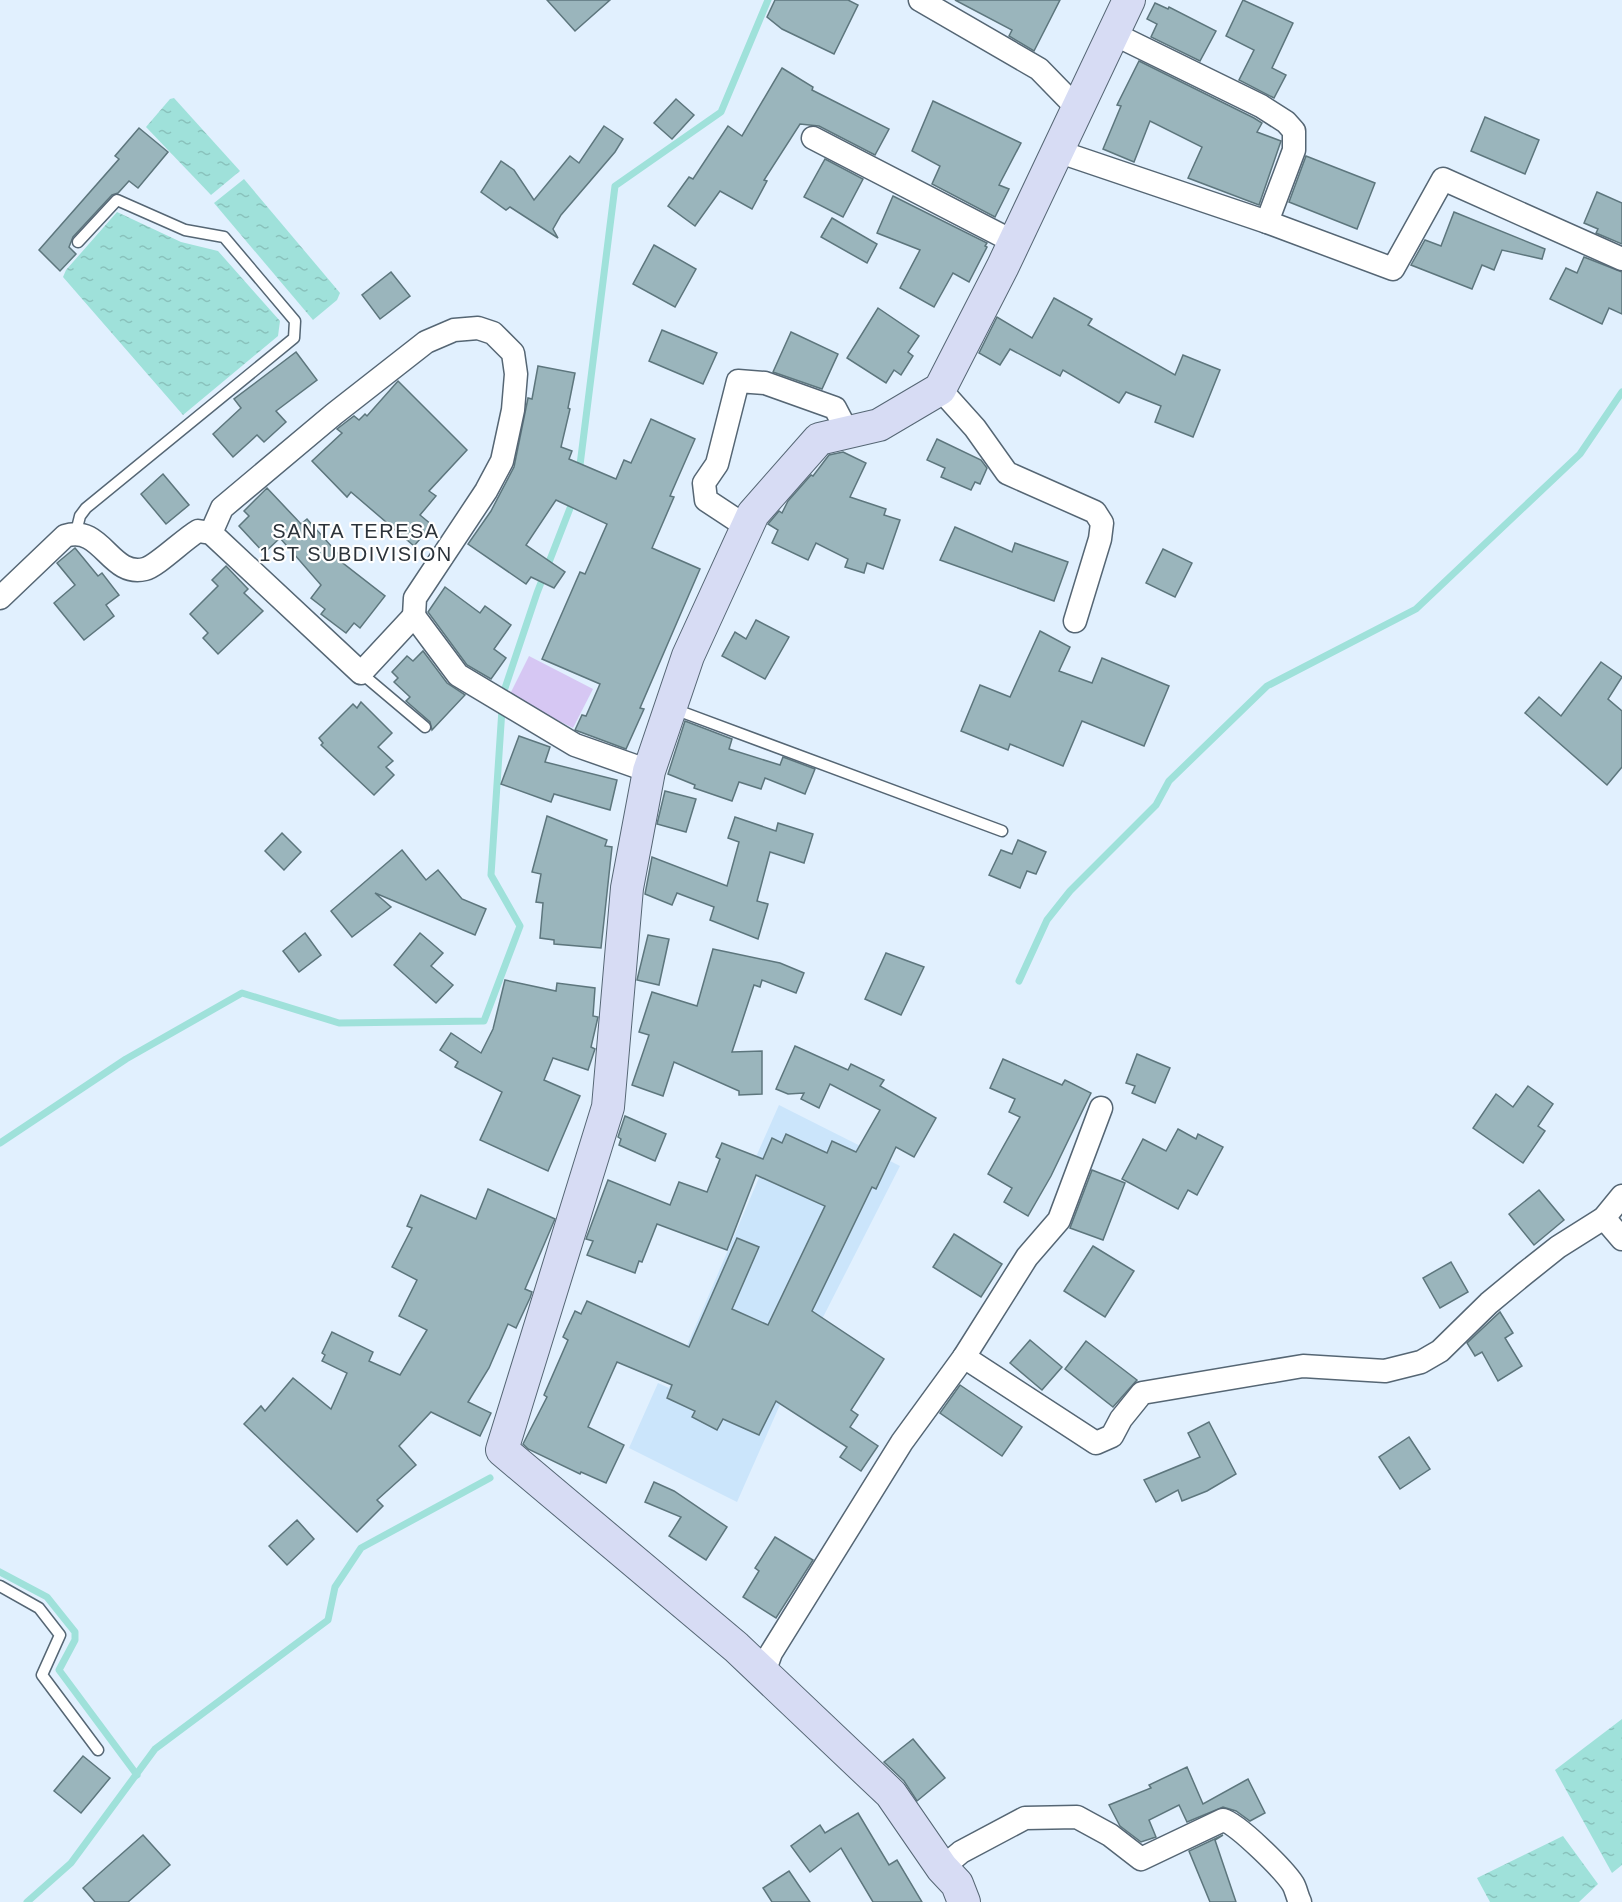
<svg xmlns="http://www.w3.org/2000/svg" width="1622" height="1902" font-family="Arial,sans-serif">
<style>
.built{fill:#cbe5fb}
.pitch{fill:#d6c7f3}
.water{fill:url(#water-ripples)}
.lines{fill:none;stroke-linecap:round;stroke-linejoin:round}
.stream{stroke:#9fe1da;stroke-width:7}
.building{fill:#9ab5bc;stroke:#5d767d;stroke-width:1.5}
.lane-casing{stroke:#556674;stroke-width:13}
.street-casing{stroke:#556674;stroke-width:25}
.secondary-casing{stroke:#556674;stroke-width:34}
.lane{stroke:#fff;stroke-width:10}
.street{stroke:#fff;stroke-width:22}
.secondary{stroke:#d7dcf4;stroke-width:32}
.labels{text-anchor:middle;stroke-width:4.5;stroke-linejoin:round;paint-order:stroke}
.neighbourhood-label{font-size:20px;letter-spacing:1.5px;fill:#2b3239;stroke:#fff}
</style>
<defs>
<pattern id="water-ripples" width="26" height="14" patternUnits="userSpaceOnUse" patternTransform="scale(1.5)"><rect width="26" height="14" fill="#9fe1da"/><path d="M2 4q2-2 4 0t4 0M15 11q2-2 4 0t4 0" fill="none" stroke="#89c2bc"/></pattern>
</defs>
<rect width="100%" height="100%" fill="#e1f0fe"/>
<path class="built" d="M779,1105L900,1166L790,1382L737,1502L629,1448L658,1383L669,1388L761,1173L751,1168Z"/>
<path class="pitch" d="M529,656L593,689L573,728L509,696Z"/>
<g class="water">
<path d="M174,98L240,171L211,195L146,127L170,99Z"/>
<path d="M244,179L340,293L337,300L313,320L214,203Z"/>
<path d="M117,212L181,242L218,251L280,321L278,336L183,415L63,277L66,270Z"/>
<path d="M1622,1719V1865L1612,1873L1555,1770Z"/>
<path d="M1563,1836L1598,1884L1579,1902H1490L1477,1878Z"/>
</g>
<g class="lines">
<g class="stream">
<path d="M579,473L615,186L721,112L768,0"/>
<path d="M1019,981L1047,920L1070,891L1156,805L1169,781L1267,686L1416,609L1580,454L1622,392"/>
<path d="M0,1143L126,1059L242,993L339,1023L484,1021L520,926L491,875L503,694L537,593L574,498"/>
<path d="M0,1572L47,1597L75,1632V1640L59,1670L137,1775"/>
<path d="M27,1902L71,1863L155,1749L328,1620L335,1587L361,1548L490,1478"/>
</g>
</g>
<g class="building">
<path d="M547,0H610L575,31Z"/>
<path d="M775,0H848L858,5L834,54L782,29L767,17Z"/>
<path d="M955,0H1060L1034,51L1009,36L1012,30Z"/>
<path d="M1243,0L1293,23L1272,68L1286,75L1274,98L1239,80L1254,50L1226,36Z"/>
<path d="M1155,3L1168,9L1169,7L1216,31L1200,61L1151,37L1157,24L1147,19Z"/>
<path d="M1139,61L1254,118L1262,123L1257,132L1281,141L1259,205L1188,178L1202,147L1150,121L1134,162L1103,149L1121,106L1117,105Z"/>
<path d="M782,68L813,87L812,90L889,129L875,155L819,126L800,124L764,180L767,181L752,209L720,191L695,226L668,206L689,177L693,179L728,126L742,136Z"/>
<path d="M676,99L694,115L672,139L654,123Z"/>
<path d="M933,101L1021,143L999,185L1009,189L995,217L932,184L940,166L912,151Z"/>
<path d="M1485,117L1539,140L1525,174L1471,151Z"/>
<path d="M604,126L623,139L615,152L561,215L553,229L558,238L510,207L506,210L481,192L501,161L514,170L534,200L570,156L579,163Z"/>
<path d="M139,128L168,152L138,188L129,181L118,193L112,195L73,237L69,247L76,254L60,271L39,250L119,159L115,156Z"/>
<path d="M1306,156L1375,183L1357,229L1289,202Z"/>
<path d="M825,159L863,179L843,217L804,197Z"/>
<path d="M1597,192L1622,203V244L1596,233L1598,229L1584,223Z"/>
<path d="M893,196L987,243L985,246L987,247L969,282L953,273L934,307L900,288L920,250L877,233Z"/>
<path d="M1454,212L1545,249L1542,259L1502,250L1494,270L1482,265L1472,289L1411,265L1425,240L1441,246Z"/>
<path d="M832,218L877,244L867,263L821,237Z"/>
<path d="M654,245L696,269L675,307L633,284Z"/>
<path d="M1584,257L1622,272V314L1609,308L1602,324L1550,299L1566,268L1577,273Z"/>
<path d="M391,272L410,296L380,319L362,295Z"/>
<path d="M1054,298L1092,319L1088,325L1175,375L1183,355L1220,370L1193,437L1155,422L1161,406L1126,392L1119,403L1063,370L1060,376L1010,349L1000,365L979,353L997,317L1032,338Z"/>
<path d="M878,308L919,336L908,352L913,356L901,375L894,370L886,383L847,358Z"/>
<path d="M662,330L717,353L703,384L649,361Z"/>
<path d="M791,332L838,354L822,389L773,372Z"/>
<path d="M296,352L317,380L276,411L286,422L264,442L257,435L233,457L213,434L241,408L234,399Z"/>
<path d="M538,366L575,373L568,408L570,409L561,447L572,451L569,459L616,479L624,460L631,463L651,419L695,439L670,496L674,497L652,548L700,569L640,708L644,709L626,749L575,730L582,715L586,716L600,684L542,659L580,572L585,574L607,524L556,500L526,545L565,572L554,588L531,577L526,584L468,544L491,511L514,467L528,398L532,399Z"/>
<path d="M398,381L467,450L429,491L436,496L420,515L432,525L414,546L351,492L347,497L312,461L342,433L337,429L354,416L359,420L365,414L367,416Z"/>
<path d="M937,439L981,460L987,468L980,484L975,482L971,490L941,477L945,468L927,460Z"/>
<path d="M843,452L866,463L850,497L886,509L884,515L900,520L883,569L867,563L864,573L845,567L848,559L816,543L808,560L772,543L778,530L768,524L779,511L782,513L788,501L811,475L813,476L829,455Z"/>
<path d="M163,474L189,505L166,524L141,494Z"/>
<path d="M267,488L301,524L307,519L341,557L339,560L385,596L360,628L354,623L346,633L321,614L325,609L311,598L321,585L280,538L264,553L239,526L249,516L244,511Z"/>
<path d="M955,527L1012,552L1015,543L1068,562L1054,601L940,560Z"/>
<path d="M75,548L98,576L102,573L119,595L106,605L114,616L84,640L54,603L75,585L57,563Z"/>
<path d="M1163,549L1192,563L1175,597L1146,583Z"/>
<path d="M226,566L248,589L244,593L263,611L218,654L203,638L208,633L190,614L218,586L212,580Z"/>
<path d="M445,587L480,613L485,606L511,625L494,649L506,658L491,679L467,665L428,612Z"/>
<path d="M756,620L789,637L765,679L722,656L735,632L746,639Z"/>
<path d="M1040,631L1070,647L1059,671L1092,683L1102,658L1169,686L1144,746L1082,721L1063,766L1010,744L1008,750L961,731L980,685L1010,697Z"/>
<path d="M423,651L447,683L465,695L432,730L430,722L406,701L410,697L394,682L398,678L392,672L407,656L413,661Z"/>
<path d="M1601,662L1622,677L1608,699L1622,711V767L1607,785L1525,713L1539,697L1561,716Z"/>
<path d="M361,702L392,733L378,747L393,761L386,767L394,775L374,795L321,745L323,743L319,738L353,704L357,708Z"/>
<path d="M685,721L732,739L729,749L780,765L783,757L815,769L805,794L765,778L761,789L739,782L732,801L694,788L695,785L668,774Z"/>
<path d="M519,736L550,747L545,762L617,780L610,810L554,794L551,802L501,784Z"/>
<path d="M665,791L696,799L686,832L657,824Z"/>
<path d="M547,816L607,840L605,846L612,847L601,948L554,944V940L540,938L543,903L536,902L541,874L532,872Z"/>
<path d="M735,817L776,831L778,823L813,834L804,863L770,852L757,901L768,904L758,939L710,920L714,907L677,893L672,905L645,894L652,857L727,886L739,842L728,838Z"/>
<path d="M282,833L301,852L284,870L265,851Z"/>
<path d="M1018,840L1046,852L1036,874L1027,871L1020,888L989,875L1001,850L1012,854Z"/>
<path d="M402,850L426,880L438,870L462,899L486,909L475,935L375,893L391,907L352,937L331,911Z"/>
<path d="M305,933L321,955L299,972L283,951Z"/>
<path d="M420,933L443,953L431,966L453,985L436,1003L394,965Z"/>
<path d="M648,935L669,939L659,985L637,980Z"/>
<path d="M713,949L780,963L804,973L796,993L762,980L760,987L754,985L732,1052L762,1051V1094L739,1095V1091L674,1062L663,1096L632,1085L649,1035L639,1032L652,992L697,1006Z"/>
<path d="M886,953L924,967L901,1015L865,999Z"/>
<path d="M505,980L556,991L557,983L595,988L593,1016L598,1017L591,1047L595,1049L588,1070L553,1058L544,1080L580,1096L548,1171L480,1140L502,1092L455,1067L458,1062L440,1050L451,1033L481,1053L493,1029Z"/>
<path d="M795,1046L848,1070L851,1064L884,1080L880,1086L936,1118L914,1157L896,1147L876,1189L872,1187L812,1311L884,1359L851,1410L858,1415L850,1427L878,1446L861,1471L840,1457L847,1447L776,1401L759,1435L723,1419L717,1430L692,1417L695,1411L667,1398L672,1385L617,1362L588,1427L624,1445L606,1483L581,1472L580,1474L528,1449L523,1444L547,1397L544,1395L568,1340L563,1337L575,1311L581,1314L587,1301L689,1347L737,1238L759,1247L732,1309L768,1325L825,1206L756,1175L727,1250L657,1224L642,1262L639,1261L635,1273L587,1255L593,1241L586,1239L608,1180L670,1205L679,1182L707,1192L720,1159L716,1157L722,1143L763,1159L772,1138L782,1143L786,1134L827,1153L832,1141L856,1152L880,1110L830,1084L819,1108L801,1099L804,1093L788,1094L776,1089Z"/>
<path d="M1137,1054L1170,1068L1155,1103L1132,1093L1135,1086L1126,1083Z"/>
<path d="M1003,1059L1062,1085L1065,1080L1091,1093L1051,1176L1028,1216L1004,1202L1012,1188L988,1174L1020,1117L1009,1112L1015,1099L990,1088Z"/>
<path d="M1528,1086L1553,1104L1538,1126L1545,1131L1523,1163L1473,1128L1496,1094L1513,1107Z"/>
<path d="M625,1116L666,1134L655,1161L619,1145L621,1139L618,1137Z"/>
<path d="M1178,1129L1196,1139L1198,1134L1223,1147L1197,1195L1188,1190L1178,1209L1122,1179L1143,1139L1166,1151Z"/>
<path d="M1092,1170L1125,1183L1103,1240L1070,1228Z"/>
<path d="M488,1189L555,1219L525,1289L532,1292L530,1298L516,1328L508,1324L489,1368L468,1402L491,1413L480,1436L431,1412L399,1446L416,1465L377,1500L383,1506L357,1532L244,1424L261,1406L265,1411L293,1378L331,1409L347,1373L322,1361L325,1355L322,1353L332,1332L373,1352L369,1361L400,1375L427,1330L399,1316L417,1280L392,1267L412,1228L407,1226L421,1195L476,1219Z"/>
<path d="M1539,1190L1564,1220L1534,1245L1509,1214Z"/>
<path d="M954,1234L1002,1264L981,1297L933,1267Z"/>
<path d="M1093,1246L1134,1271L1105,1317L1064,1291Z"/>
<path d="M1451,1262L1468,1292L1440,1308L1423,1278Z"/>
<path d="M1500,1312L1513,1333L1505,1338L1522,1366L1498,1381L1482,1352L1475,1356L1467,1343Z"/>
<path d="M1030,1340L1062,1367L1042,1390L1010,1363Z"/>
<path d="M1086,1341L1137,1380L1113,1407L1065,1369Z"/>
<path d="M960,1385L1022,1427L1002,1456L940,1413Z"/>
<path d="M1209,1422L1236,1474L1207,1491L1182,1501L1178,1490L1156,1502L1144,1480L1200,1457L1188,1433Z"/>
<path d="M1409,1437L1430,1469L1400,1489L1379,1457Z"/>
<path d="M654,1482L674,1491L727,1527L706,1560L669,1536L681,1517L645,1502Z"/>
<path d="M297,1520L314,1539L287,1565L269,1546Z"/>
<path d="M775,1537L813,1560L776,1618L743,1597L759,1571L755,1568Z"/>
<path d="M913,1739L945,1778L917,1801L904,1781L884,1762Z"/>
<path d="M83,1756L110,1778L81,1813L54,1791Z"/>
<path d="M1187,1767L1203,1804L1248,1779L1265,1813L1250,1821L1236,1811L1223,1807L1187,1822L1179,1805L1149,1820L1156,1837L1141,1842L1120,1826L1109,1805L1151,1788L1149,1785Z"/>
<path d="M858,1813L889,1865L897,1860L922,1902H873L841,1848L810,1872L791,1846L820,1825L825,1833Z"/>
<path d="M143,1835L170,1865L128,1902H95L83,1888Z"/>
<path d="M1223,1835L1215,1840L1236,1902H1210L1189,1851Z"/>
<path d="M789,1871L810,1902H772L763,1888Z"/>
</g>
<g class="lines">
<defs>
<g id="lane">
<path d="M76,532L80,516L86,508L294,338L295,321L224,237L185,230L117,200L78,242"/>
<path d="M361,673L425,727"/>
<path d="M674,709L1002,831"/>
<path d="M0,1586L39,1608L60,1635L42,1675L98,1750"/>
</g>
<g id="street">
<path d="M920,0L1039,69L1078,109"/>
<path d="M1114,34L1261,106L1286,122L1294,131V150L1267,222"/>
<path d="M813,138L1014,242"/>
<path d="M1057,151L1267,222L1393,269L1443,179L1622,259"/>
<path d="M940,389L975,428L1007,473L1095,512L1102,523L1100,539L1075,621"/>
<path d="M747,527L706,500L704,483L717,464L738,381L765,383L835,408L848,433"/>
<path d="M211,533L222,508L334,414L426,342L454,330L478,328L493,333L513,353L516,374L513,410L502,461L486,491L415,598L414,616"/>
<path d="M0,598L65,536C102,524 110,578 145,569C157,566 184,539 198,531L211,533L361,673L414,616L458,675L575,745L649,771"/>
<path d="M1604,1218L1622,1239"/>
<path d="M964,1357L1027,1257L1059,1220L1101,1108"/>
<path d="M763,1675L771,1653L902,1442L964,1357L1096,1443L1112,1436L1121,1419L1142,1393L1303,1366L1385,1371L1421,1362L1440,1351L1489,1303L1524,1274L1558,1247L1604,1218L1622,1196"/>
<path d="M942,1868L961,1852L1025,1818L1077,1817L1110,1835L1141,1859L1223,1820C1238,1824 1284,1870 1293,1884C1296,1889 1297,1896 1300,1902"/>
</g>
<path id="secondary" d="M964,1902L957,1884L942,1868L891,1794L736,1647L502,1450L608,1107L627,888L649,771L688,656L753,514L819,439L879,425L940,389L1003,266L1129,0"/>
</defs>
<use href="#lane" class="lane-casing"/>
<use href="#street" class="street-casing"/>
<use href="#secondary" class="secondary-casing"/>
<use href="#lane" class="lane"/>
<use href="#street" class="street"/>
<use href="#secondary" class="secondary"/>
</g>
<g class="labels">
<g class="neighbourhood-label">
<text x="356" y="538">SANTA TERESA<tspan x="356" dy="23">1ST SUBDIVISION</tspan></text>
</g>
</g>
</svg>
